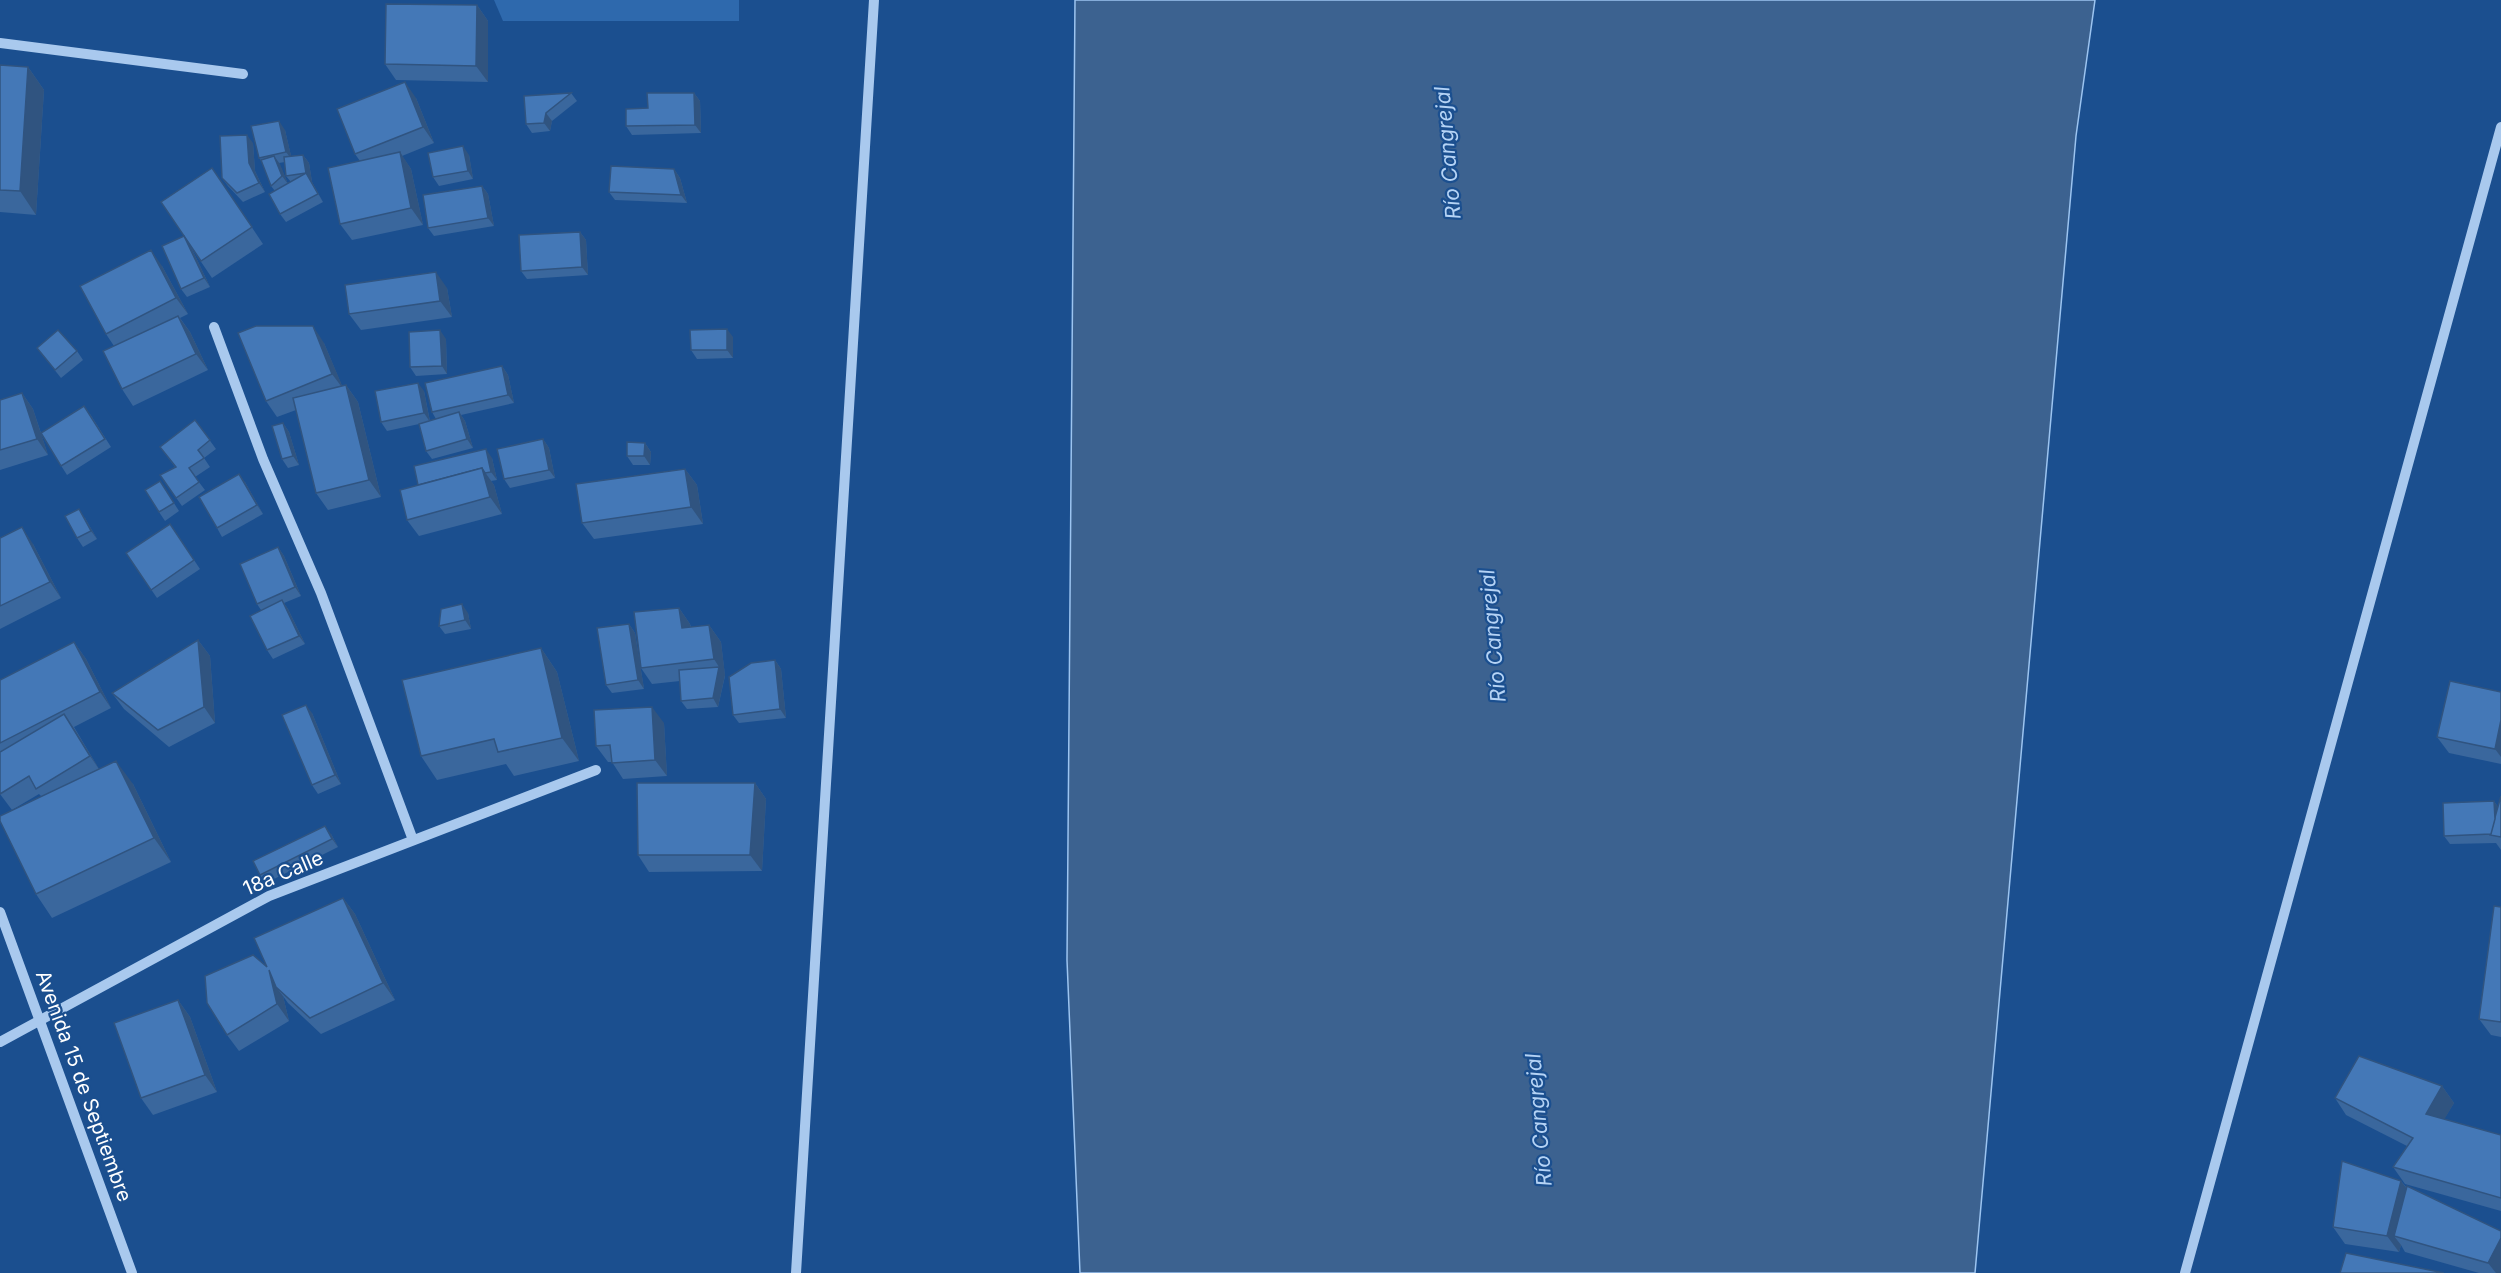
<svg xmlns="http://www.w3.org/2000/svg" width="2501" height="1273" font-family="Inter,sans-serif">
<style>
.green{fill:#2e69ad}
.water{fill:#3c6290;stroke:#9cc4f0;stroke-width:1.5}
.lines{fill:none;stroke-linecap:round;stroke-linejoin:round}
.minor{stroke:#a9c9ee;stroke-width:10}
.wall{fill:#3a679d;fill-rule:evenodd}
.shaded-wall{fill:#305480}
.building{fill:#4478b7;stroke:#305480;stroke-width:1.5}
.labels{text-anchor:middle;stroke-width:4.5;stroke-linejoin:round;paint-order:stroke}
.street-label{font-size:20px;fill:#fff;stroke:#1b4f8f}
.water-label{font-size:21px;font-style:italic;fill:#b5d3f5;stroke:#1b4f8f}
</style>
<rect width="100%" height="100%" fill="#1b4f8f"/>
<path class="green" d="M494,0H739V21H503Z"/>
<path class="water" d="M1075,0H2095L2076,136L1975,1273H1080L1067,960Z"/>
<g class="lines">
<g class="minor">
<path d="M0,43L243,74"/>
<path d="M214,327L263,459L321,593L413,840"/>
<path d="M0,912L132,1273"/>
<path d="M0,1042L269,896L596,770"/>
<path d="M796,1273L874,0"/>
<path d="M2185,1273L2501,127"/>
</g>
</g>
<g class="wall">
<path d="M477,5L488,21V82L396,80L385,64Z"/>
<path d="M0,65L28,67L44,90L36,215L0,212Z"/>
<path d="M571,93L577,101L552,121L550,131L532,133L526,124Z"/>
<path d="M694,93L700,101L701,133L632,135L626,126L648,108Z"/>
<path d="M416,98L434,143L402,156L411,169L423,225L352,240L340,224L360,161L355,154Z"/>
<path d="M285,130L291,156L303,155L309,163L312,182L323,202L286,222L280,214L275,191L271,186L262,162L259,158ZM285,162L286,176L291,182L288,184L279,163Z"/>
<path d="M253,143L255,171L265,192L243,202L228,186L222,178Z"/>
<path d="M469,155L473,179L439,186L433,177Z"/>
<path d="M212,168L263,244L212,278L191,247L210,287L187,297L181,289L184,236Z"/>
<path d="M674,169L680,178L687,203L615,200L609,192Z"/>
<path d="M482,186L488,194L494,226L434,236L428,228Z"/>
<path d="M580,232L586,240L588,275L527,279L521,271Z"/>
<path d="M162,266L188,314L180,318L190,332L208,370L133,406L122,389L114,346L106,334Z"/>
<path d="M447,288L452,317L361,330L349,314Z"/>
<path d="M733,337V358L697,359L691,350Z"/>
<path d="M446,339L447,374L416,376L410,367Z"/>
<path d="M324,343L342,386L346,385L358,402L381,497L328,510L316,493L296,410L277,417L266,401Z"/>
<path d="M37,348L77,351L83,360L61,378Z"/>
<path d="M502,366L508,375L514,403L461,415L465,421L473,448L432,459L426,451L419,424L387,431L381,422L424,391L430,421L436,419L432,412Z"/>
<path d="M22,393L33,409L41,433L90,414L111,447L67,475L41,434L48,455L0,470V400Z"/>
<path d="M195,420L216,449L204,458L210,467L195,477L205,490L182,506L160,475L175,467L160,447Z"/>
<path d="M283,423L289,432L299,465L288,468L282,459Z"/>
<path d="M543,439L549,448L555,478L510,488L504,479Z"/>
<path d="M645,443L651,452L650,465H633L627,456Z"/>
<path d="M492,458L497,480L491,481L494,485L502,514L419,536L407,520L418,485Z"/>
<path d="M685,469L697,485L703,524L594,539L582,523Z"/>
<path d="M160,481L179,511L165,521L159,512Z"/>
<path d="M245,482L263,514L222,537L217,528Z"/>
<path d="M85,518L97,539L83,547L77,538Z"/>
<path d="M170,524L200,569L157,598L126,553Z"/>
<path d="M0,538L33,544L61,598L0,629Z"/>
<path d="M278,547L284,556L301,596L284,603L288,609L305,644L273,659L267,650L261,610L257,604Z"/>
<path d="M679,608L690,624L691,627L709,625L721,642L725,676L718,707L687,709L681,701L680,681L652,684L641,668Z"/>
<path d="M468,613L471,629L445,634L439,626Z"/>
<path d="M629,624L635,633L644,689L612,693L606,685Z"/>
<path d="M198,640L210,656L215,723L169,747L124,709L112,693Z"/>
<path d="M74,642L86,659L111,708L74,727L99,769L133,784L171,862L52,918L36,894L41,796L39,794L12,810L0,794V680Z"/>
<path d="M541,648L557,672L579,761L514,776L506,764L437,780L421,756Z"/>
<path d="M775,660L781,669L786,718L739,723L733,715Z"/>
<path d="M2501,692V764L2449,753L2437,737Z"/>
<path d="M312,713L341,784L318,794L312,785Z"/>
<path d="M664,723L667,776L623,779L612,762H608L596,746Z"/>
<path d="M755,783L766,799L762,871L649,872L638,855Z"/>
<path d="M2501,796V850L2496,843L2450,844L2444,836L2494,801L2498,807Z"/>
<path d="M331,834L338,847L266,883L260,875Z"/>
<path d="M343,898L355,914L395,1000L321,1034L288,1003L283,996L289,1021L239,1051L227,1035L267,967Z"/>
<path d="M2501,907V1037L2491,1035L2479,1019Z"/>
<path d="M178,1000L190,1017L217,1092L153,1115L141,1098Z"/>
<path d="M2442,1086L2454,1103L2444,1119L2501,1135V1211L2405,1184L2393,1167L2407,1146L2346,1115L2335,1098Z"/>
<path d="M2401,1181L2406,1187L2501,1273H2479L2405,1252L2401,1245L2399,1252L2345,1244L2333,1227Z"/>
</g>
<g class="shaded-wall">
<path d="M477,5L488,21V82L476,66Z"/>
<path d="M28,67L44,90L36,215L20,191Z"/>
<path d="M405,82L416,98L434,143L423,127Z"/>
<path d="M694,93L700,101L701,133L695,125Z"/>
<path d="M546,113L552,121L550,131L544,123Z"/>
<path d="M279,121L285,130L292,160L286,152Z"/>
<path d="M247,135L253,143L255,171L265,192L259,183L249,163Z"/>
<path d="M463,146L469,155L473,179L468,171Z"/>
<path d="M400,152L411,169L423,225L411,208Z"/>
<path d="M303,155L309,163L312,182L323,202L306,173Z"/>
<path d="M274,156L280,164L288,184L282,176Z"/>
<path d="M674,169L680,178L687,203L681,195Z"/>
<path d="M482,186L488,194L494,226L488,218Z"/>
<path d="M580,232L586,240L588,275L582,267Z"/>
<path d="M184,236L190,245L210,287L204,278Z"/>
<path d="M151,250L162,266L188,314L176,298Z"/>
<path d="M436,272L447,288L452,317L440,301Z"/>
<path d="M178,316L190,332L208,370L196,354Z"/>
<path d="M313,326L324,343L344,390L332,374Z"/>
<path d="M727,329L733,337V358L727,350Z"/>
<path d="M440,330L446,339L447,374L442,366Z"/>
<path d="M502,366L508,375L514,403L508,395Z"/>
<path d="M418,383L424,391L430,422L424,413Z"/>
<path d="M346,385L358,402L381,497L369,480Z"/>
<path d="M22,393L33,409L48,455L37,439Z"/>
<path d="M459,412L465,421L473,448L467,439Z"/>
<path d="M283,423L289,432L299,465L293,456Z"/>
<path d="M543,439L549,448L555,478L549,470Z"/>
<path d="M645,443L651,452L650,465L644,456Z"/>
<path d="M486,449L492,458L497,480L491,472Z"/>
<path d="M482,468L494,485L502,514L490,497Z"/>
<path d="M685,469L697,485L703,524L691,507Z"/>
<path d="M239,474L245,482L263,514L257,505Z"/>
<path d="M79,509L85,518L97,539L91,531Z"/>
<path d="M22,527L33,544L61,598L50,582Z"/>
<path d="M278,547L284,556L301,596L295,587Z"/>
<path d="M282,600L288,609L305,644L299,636Z"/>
<path d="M462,604L468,613L471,629L465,620Z"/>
<path d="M679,608L690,624L693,645L682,628Z"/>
<path d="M629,624L635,633L644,689L638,680Z"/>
<path d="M709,625L721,642L725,675L718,707L713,698L719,667L714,659Z"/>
<path d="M198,640L210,656L215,723L204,707Z"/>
<path d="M74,642L86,659L111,708L100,692Z"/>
<path d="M541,648L557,672L579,761L562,738Z"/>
<path d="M775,660L781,669L786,718L780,709Z"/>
<path d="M306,705L312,713L341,784L335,775Z"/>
<path d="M652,707L664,723L667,776L655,760Z"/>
<path d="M64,714L75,730L101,772L90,756Z"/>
<path d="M2501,720V757L2495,749Z"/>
<path d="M116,761L133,784L171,862L154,838Z"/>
<path d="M755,783L766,799L762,871L750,855Z"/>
<path d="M2494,801L2500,810L2495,834Z"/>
<path d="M325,826L331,834L338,847L332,839Z"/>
<path d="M343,898L355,914L395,1000L383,983Z"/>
<path d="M269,970L276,987L283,996L289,1021L277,1004Z"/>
<path d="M178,1000L190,1017L217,1092L205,1075Z"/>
<path d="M2442,1086L2454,1103L2438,1130L2426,1114Z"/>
<path d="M2401,1181L2413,1197L2394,1236L2401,1245L2399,1252L2387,1236Z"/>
<path d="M2501,1238V1273H2496L2488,1263Z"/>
</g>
<g class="building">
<path d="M386,4L477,5L476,66L385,64Z"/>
<path d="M0,65L28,67L20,191L0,190Z"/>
<path d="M405,82L423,127L355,154L337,109Z"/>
<path d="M571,93L546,113L544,123L526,124L524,96Z"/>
<path d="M647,93H694L695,125L626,126V109L648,108Z"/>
<path d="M279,121L286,152L259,158L251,126Z"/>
<path d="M247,135L249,163L259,183L237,193L222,178L220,136Z"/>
<path d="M463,146L468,171L433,177L428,153Z"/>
<path d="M400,152L411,208L340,224L328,168Z"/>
<path d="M303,155L306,173L286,176L284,157Z"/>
<path d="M274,156L282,176L271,186L261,160Z"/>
<path d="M611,166L674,169L681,195L609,192Z"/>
<path d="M212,168L252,227L201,261L161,202Z"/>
<path d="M306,173L318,194L280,214L269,194Z"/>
<path d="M482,186L488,218L428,228L423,195Z"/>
<path d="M580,232L582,267L521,271L519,235Z"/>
<path d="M184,236L204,278L181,289L162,246Z"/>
<path d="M151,250L176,298L106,334L80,286Z"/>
<path d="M436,272L440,301L349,314L345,285Z"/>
<path d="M178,316L196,354L122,389L103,351Z"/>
<path d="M256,326H313L332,374L266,401L238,333Z"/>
<path d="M727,329V350H691L690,330Z"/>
<path d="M58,330L77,351L55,370L37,348Z"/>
<path d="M440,330L442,366L410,367L409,332Z"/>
<path d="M502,366L508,395L432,412L425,383Z"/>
<path d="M418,383L424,413L381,422L375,391Z"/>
<path d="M346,385L369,480L316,493L293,398Z"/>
<path d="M22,393L37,439L0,450V400Z"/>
<path d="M84,406L105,439L61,466L41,433Z"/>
<path d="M459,412L467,439L426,451L419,424Z"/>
<path d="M195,420L210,440L198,450L204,458L189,468L199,482L176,498L160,475L176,467L160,447Z"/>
<path d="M283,423L293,456L282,459L272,426Z"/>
<path d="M543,439L549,470L504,479L497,449Z"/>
<path d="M627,442L645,443L644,456H627Z"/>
<path d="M486,449L491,472L485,473L482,468L418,485L414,466Z"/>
<path d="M482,468L490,497L407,520L400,490Z"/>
<path d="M685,469L691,507L582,523L576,484Z"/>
<path d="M239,474L257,505L217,528L199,497Z"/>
<path d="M160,481L174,503L159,512L145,490Z"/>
<path d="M79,509L91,531L77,538L65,516Z"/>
<path d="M170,524L194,560L151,590L126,553Z"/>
<path d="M22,527L50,582L0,606V538Z"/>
<path d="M278,547L295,587L257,604L240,564Z"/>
<path d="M282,600L299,636L267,650L250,616Z"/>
<path d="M462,604L465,620L439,626L441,609Z"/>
<path d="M679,608L682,628L709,625L714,659L641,668L634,612Z"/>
<path d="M629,624L638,680L606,685L597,628Z"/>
<path d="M198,640L204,707L158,730L112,693Z"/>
<path d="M74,642L100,692L0,743V680Z"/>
<path d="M541,648L562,738L498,752L494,739L421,756L402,680Z"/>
<path d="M775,660L780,709L733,715L729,677L751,663Z"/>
<path d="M719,667L713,698L681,701L679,670Z"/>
<path d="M2450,681L2501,692V720L2495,749L2437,737Z"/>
<path d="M306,705L335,775L312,785L282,715Z"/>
<path d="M652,707L655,760L612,763L610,745L596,746L594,710Z"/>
<path d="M64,714L90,756L36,789L29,776L0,794V752Z"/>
<path d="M116,761L154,838L36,894L0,821V816Z"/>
<path d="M637,783H755L750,855H638Z"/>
<path d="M2501,796V837L2490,835Z"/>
<path d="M2494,801L2495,819L2491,834L2444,836L2443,803Z"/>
<path d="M325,826L332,839L260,875L253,861Z"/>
<path d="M343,898L383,983L310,1018L276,987L269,970L277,1004L227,1035L207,1003L205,976L253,955L267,967L254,938Z"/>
<path d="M2494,906L2501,907V1022L2479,1019Z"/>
<path d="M178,1000L205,1075L141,1098L114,1023Z"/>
<path d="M2359,1056L2442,1086L2426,1114L2501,1135V1198L2393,1167L2413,1138L2335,1098Z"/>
<path d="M2342,1161L2401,1181L2387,1236L2333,1227Z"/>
<path d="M2407,1186L2501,1231V1238L2488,1263L2394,1236Z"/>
<path d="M2346,1253L2444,1273H2340Z"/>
</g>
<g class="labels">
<g class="street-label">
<text transform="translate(283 873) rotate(-23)" y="7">18a Calle</text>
<text transform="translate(84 1086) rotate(70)" y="7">Avenida 15 de Septiembre</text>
</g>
<g class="water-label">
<text transform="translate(1448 153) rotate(-95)" y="7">Río Cangrejal</text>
<text transform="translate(1493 636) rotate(-95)" y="7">Río Cangrejal</text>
<text transform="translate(1539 1120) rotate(-95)" y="7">Río Cangrejal</text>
</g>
</g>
</svg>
